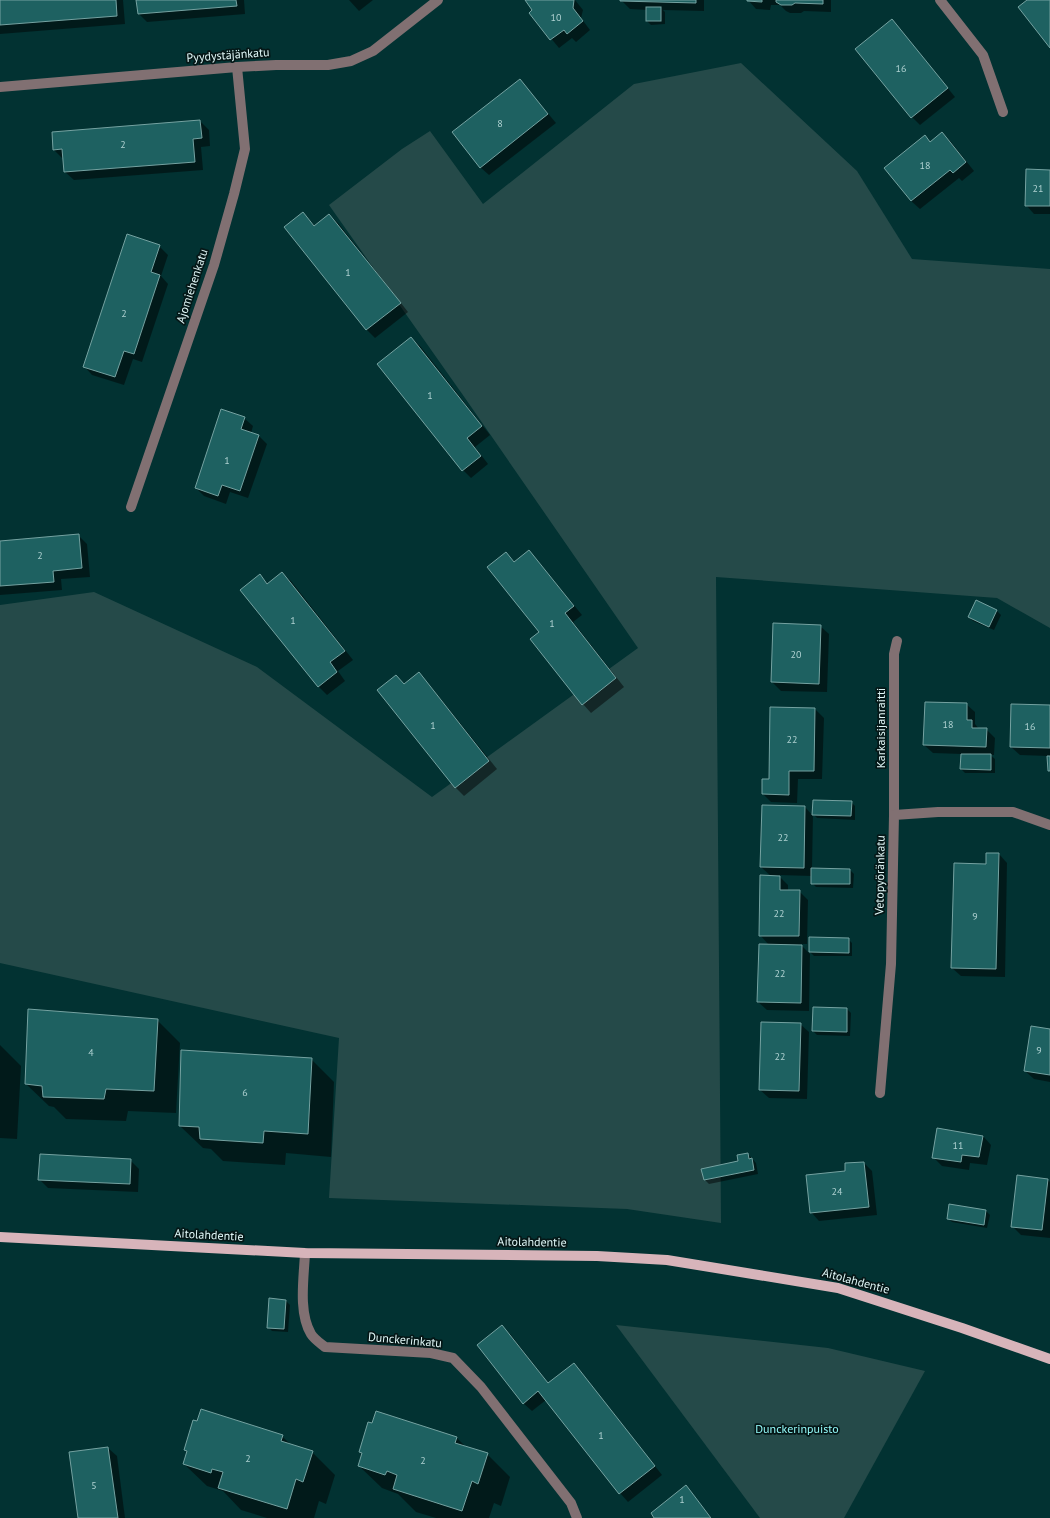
<svg xmlns="http://www.w3.org/2000/svg" width="1050" height="1518" font-family="'PT Sans',sans-serif">
<style>
.green{fill:#254a49}
.shadow{fill:#0007}
.building{fill:#1e6161;stroke:#75a2a1}
.lines{fill:none;stroke-linecap:round;stroke-linejoin:round}
.minor{stroke:#817072;stroke-width:10}
.major{stroke:#d7b4ba;stroke-width:10}
.labels{text-anchor:middle;stroke-width:3.5;stroke-linejoin:round;paint-order:stroke}
.number-label{font-size:10px;fill:#b0d2d2}
.street-label{font-size:12px;fill:#e1f8f8;stroke:#051717}
.park-label{font-size:12px;fill:#93f8f7;stroke:#051717}
</style>
<rect width="100%" height="100%" fill="#023232"/>
<g class="green">
<path d="M741,63L857,171L912,259L1050,269V628L997,598L716,577L721,1223L627,1209L329,1198L339,1038L0,963V605L94,592L257,667L432,797L638,648L465,398L329,205L402,149L430,131L483,204L634,84Z"/>
<path d="M616,1325L828,1348L925,1371L844,1518H760Z"/>
</g>
<g class="shadow">
<path d="M0,0H123L125,24L0,34Z"/>
<path d="M137,0H244L245,14L147,22L139,14Z"/>
<path d="M349,0H373L359,11Z"/>
<path d="M526,0H575L583,10L581,18L590,30L576,42L572,38L559,48L530,13L534,10Z"/>
<path d="M621,0H704V11L663,10L665,12V24L651,25L647,21V10L630,9Z"/>
<path d="M748,0H831V12L804,11L801,13H790L786,11L780,5H771L770,10L756,9Z"/>
<path d="M892,21L900,29L955,97L920,125L912,117Z"/>
<path d="M520,80L556,123L489,175L480,167Z"/>
<path d="M200,121L209,130L210,146L201,147L203,170L74,180L65,172L64,158H62L54,150L53,133Z"/>
<path d="M942,133L951,142L974,171L962,181L959,178L920,209L911,201L925,137L931,143Z"/>
<path d="M1050,171V214H1034L1026,205Z"/>
<path d="M303,213L315,226L329,215L338,223L408,312L375,338L367,330L285,227Z"/>
<path d="M159,246L168,255L161,276L168,284L142,362L133,359L124,385L92,375L84,366Z"/>
<path d="M411,338L420,346L490,435L475,447L488,464L471,478L463,470Z"/>
<path d="M244,418L253,426L251,433L258,435L267,444L248,498L230,492L226,504L204,496L196,488Z"/>
<path d="M78,535L87,544L90,577L61,579L62,590L0,595V542Z"/>
<path d="M529,551L537,560L582,615L573,622L624,687L591,713L583,704L540,633L506,554L515,562Z"/>
<path d="M282,573L291,581L353,660L338,671L345,681L327,695L319,687L242,590L260,576L268,584Z"/>
<path d="M976,602L997,611L1001,615L994,630L973,621L969,617Z"/>
<path d="M820,626L829,634L827,692L781,691L772,682Z"/>
<path d="M419,673L427,682L497,769L464,796L455,787L404,685Z"/>
<path d="M966,704L975,712V724L979,729H986L995,738L994,755H990L995,759V773H965L961,769L962,754L933,753L924,745Z"/>
<path d="M1050,706V772L1048,770V756L1020,755L1011,747Z"/>
<path d="M771,708L815,709L824,718L822,779H798L797,803L771,802L763,794L770,780Z"/>
<path d="M814,801L851,802L855,806V820L817,818L813,814L812,869L850,870L854,874L853,888L816,887L812,883V876L778,875L788,885V891H799L808,900L807,944H800L810,954V938L848,939L852,943V956H814L810,952L809,1011L767,1010L758,1002L769,945L760,935L771,876L761,867L805,807L813,816Z"/>
<path d="M999,854L1007,863L1005,977L961,976L952,968L987,865Z"/>
<path d="M814,1008L847,1009L851,1013L850,1036L817,1035L813,1031Z"/>
<path d="M157,1020L180,1043L176,1113L128,1111L126,1121L66,1119L54,1107L49,1106L26,1084Z"/>
<path d="M800,1024L809,1032L807,1099L769,1098L760,1090Z"/>
<path d="M1050,1030V1082L1034,1079L1025,1071Z"/>
<path d="M0,1045L21,1066L17,1139L0,1138Z"/>
<path d="M311,1059L334,1082L331,1157L286,1153L285,1165L223,1161L211,1149L203,1148L180,1126Z"/>
<path d="M983,1136L991,1145L987,1165L970,1163L969,1170L942,1166L933,1157Z"/>
<path d="M748,1154L756,1163L758,1174L709,1184L705,1180L739,1162Z"/>
<path d="M130,1160L139,1169L138,1192L48,1188L39,1179Z"/>
<path d="M864,1163L872,1171L877,1215L819,1221L811,1212Z"/>
<path d="M1048,1180L1050,1182V1238L1021,1235L1012,1226Z"/>
<path d="M986,1211L990,1215L987,1228L952,1222L948,1218Z"/>
<path d="M286,1301L290,1305L288,1332L272,1331L268,1327Z"/>
<path d="M502,1326L511,1335L549,1384L574,1364L582,1373L662,1475L628,1502L620,1493L546,1400L532,1411L523,1403Z"/>
<path d="M376,1412L457,1438L467,1448L487,1454L510,1477L501,1506L494,1503L489,1518H436L416,1512L398,1494L382,1488L359,1466L363,1454L360,1452Z"/>
<path d="M282,1436L292,1446L312,1452L335,1475L326,1504L319,1501L314,1518H267L241,1510L223,1491L207,1486L184,1464L188,1453L185,1450Z"/>
<path d="M108,1448L117,1456L125,1518H79L71,1452Z"/>
<path d="M686,1487L712,1518H656Z"/>
</g>
<g class="building">
<path d="M0,0H116L117,16L0,25Z"/>
<path d="M136,0H236L237,6L138,14Z"/>
<path d="M525,0H574L573,8L583,21L567,34L564,30L550,40L529,13L532,10Z"/>
<path d="M620,0H696V3L620,1Z"/>
<path d="M747,0H762V2L747,1Z"/>
<path d="M776,0H823V4L795,3L792,5H781L776,2Z"/>
<path d="M1027,0H1050V48L1018,7Z"/>
<rect x="646" y="7" width="15" height="14"/>
<path d="M892,19L948,88L911,118L855,49Z"/>
<path d="M520,79L548,114L480,168L452,132Z"/>
<path d="M200,120L202,138L193,139L195,162L64,172L62,149L53,150L52,132Z"/>
<path d="M942,132L966,162L953,173L950,170L911,201L884,168L925,135L930,142Z"/>
<path d="M1026,169L1050,170V206H1025Z"/>
<path d="M303,212L314,226L329,214L401,303L366,330L284,227Z"/>
<path d="M127,234L160,245L151,272L160,275L134,354L124,351L115,377L83,367Z"/>
<path d="M411,337L482,426L467,438L481,456L462,471L377,364Z"/>
<path d="M221,409L245,417L241,429L259,435L240,491L222,485L218,496L195,488Z"/>
<path d="M79,534L82,568L53,571L54,582L0,586V541Z"/>
<path d="M529,550L574,606L565,613L616,678L582,705L530,639L539,632L487,567L506,552L514,562Z"/>
<path d="M282,572L345,651L330,662L337,672L318,687L240,590L260,574L267,584Z"/>
<path d="M976,600L997,610L989,627L968,617Z"/>
<path d="M773,623L821,625L819,684L771,682Z"/>
<path d="M419,672L489,761L455,788L377,690L396,675L404,684Z"/>
<path d="M925,702L967,703V720H972V728H987L986,747L923,745Z"/>
<path d="M1011,704L1050,705V748L1010,747Z"/>
<path d="M770,707L815,708L814,771H789V795L762,794V779H769Z"/>
<path d="M961,754H991V770L960,769Z"/>
<path d="M1047,756H1050V771H1048Z"/>
<path d="M813,800L852,801L851,816L812,815Z"/>
<path d="M762,805L805,806L804,868L760,867Z"/>
<path d="M986,853H999L996,969L951,968L954,863L986,864Z"/>
<path d="M811,868L850,869V884H811Z"/>
<path d="M760,875L780,876V890H800L799,936H759Z"/>
<path d="M809,937L849,938V953L809,952Z"/>
<path d="M759,944L802,945L801,1003L757,1002Z"/>
<path d="M813,1007L847,1008V1032L812,1031Z"/>
<path d="M28,1009L158,1019L154,1091L106,1089L104,1099L43,1097L42,1086L25,1084Z"/>
<path d="M761,1022L801,1023L799,1091L759,1090Z"/>
<path d="M1031,1026L1050,1029V1075L1024,1071Z"/>
<path d="M181,1050L312,1058L308,1134L264,1131L263,1143L200,1139L199,1127L179,1126Z"/>
<path d="M937,1128L983,1136L979,1157L962,1155L961,1162L932,1158Z"/>
<path d="M748,1153L749,1159L752,1158L754,1170L704,1180L701,1169L738,1161L737,1155Z"/>
<path d="M40,1154L131,1159L130,1184L38,1180Z"/>
<path d="M864,1162L869,1207L810,1213L806,1175L845,1171V1163Z"/>
<path d="M1017,1175L1048,1179L1042,1230L1011,1227Z"/>
<path d="M949,1204L986,1210L984,1225L947,1219Z"/>
<path d="M269,1298L286,1300L284,1329L267,1328Z"/>
<path d="M502,1325L548,1383L574,1363L655,1466L619,1494L538,1391L523,1404L477,1345Z"/>
<path d="M201,1409L283,1435L281,1441L313,1451L303,1482L296,1479L287,1509L218,1488L223,1472L212,1469L211,1473L183,1464L187,1451L184,1450L193,1420L197,1421Z"/>
<path d="M376,1411L457,1437L455,1443L488,1453L478,1484L472,1481L462,1511L393,1489L397,1475L387,1471L385,1475L358,1466L362,1453L359,1452L368,1422L372,1423Z"/>
<path d="M108,1447L118,1518H78L69,1452Z"/>
<path d="M686,1485L711,1518H654L651,1513Z"/>
</g>
<g class="lines">
<g class="minor">
<path d="M940,0L983,55L1003,112"/>
<path d="M0,87L237,67L276,65H328L351,61L373,51L438,0"/>
<path d="M131,507L214,265L234,194L245,149L237,67"/>
<path d="M894,815V654L897,641"/>
<path d="M880,1093L891,964L894,815L938,812H1013L1050,825"/>
<path d="M305,1253C304,1277 298,1312 311,1334C314,1339 320,1343 325,1347L431,1353L453,1358L481,1387L571,1503L577,1518"/>
</g>
<path class="major" d="M0,1237L305,1253L597,1256L667,1260L838,1288L962,1328L1050,1359"/>
</g>
<g class="labels">
<g class="number-label">
<text x="556" y="21">10</text>
<text x="901" y="72">16</text>
<text x="500" y="127">8</text>
<text x="123" y="148">2</text>
<text x="925" y="169">18</text>
<text x="1038" y="192">21</text>
<text x="348" y="276">1</text>
<text x="124" y="317">2</text>
<text x="430" y="399">1</text>
<text x="227" y="464">1</text>
<text x="40" y="559">2</text>
<text x="293" y="624">1</text>
<text x="552" y="627">1</text>
<text x="796" y="658">20</text>
<text x="948" y="728">18</text>
<text x="433" y="729">1</text>
<text x="1030" y="730">16</text>
<text x="792" y="743">22</text>
<text x="783" y="841">22</text>
<text x="779" y="917">22</text>
<text x="975" y="920">9</text>
<text x="780" y="977">22</text>
<text x="1039" y="1054">9</text>
<text x="91" y="1056">4</text>
<text x="780" y="1060">22</text>
<text x="245" y="1096">6</text>
<text x="958" y="1149">11</text>
<text x="837" y="1195">24</text>
<text x="601" y="1439">1</text>
<text x="248" y="1462">2</text>
<text x="423" y="1464">2</text>
<text x="94" y="1489">5</text>
<text x="682" y="1503">1</text>
</g>
<g class="street-label">
<text transform="translate(228 55) rotate(-4)" y="4">Pyydystäjänkatu</text>
<text transform="translate(192 286) rotate(-72)" y="4">Ajomiehenkatu</text>
<text transform="translate(881 728) rotate(-90)" y="4">Karkaisijanraitti</text>
<text transform="translate(880 875) rotate(-89)" y="4">Vetopyöränkatu</text>
<text transform="translate(209 1235) rotate(3)" y="4">Aitolahdentie</text>
<text transform="translate(532 1242) rotate(1)" y="4">Aitolahdentie</text>
<text transform="translate(856 1281) rotate(15)" y="4">Aitolahdentie</text>
<text transform="translate(405 1340) rotate(5)" y="4">Dunckerinkatu</text>
</g>
<g class="park-label">
<text x="797" y="1433">Dunckerinpuisto</text>
</g>
</g>
</svg>
